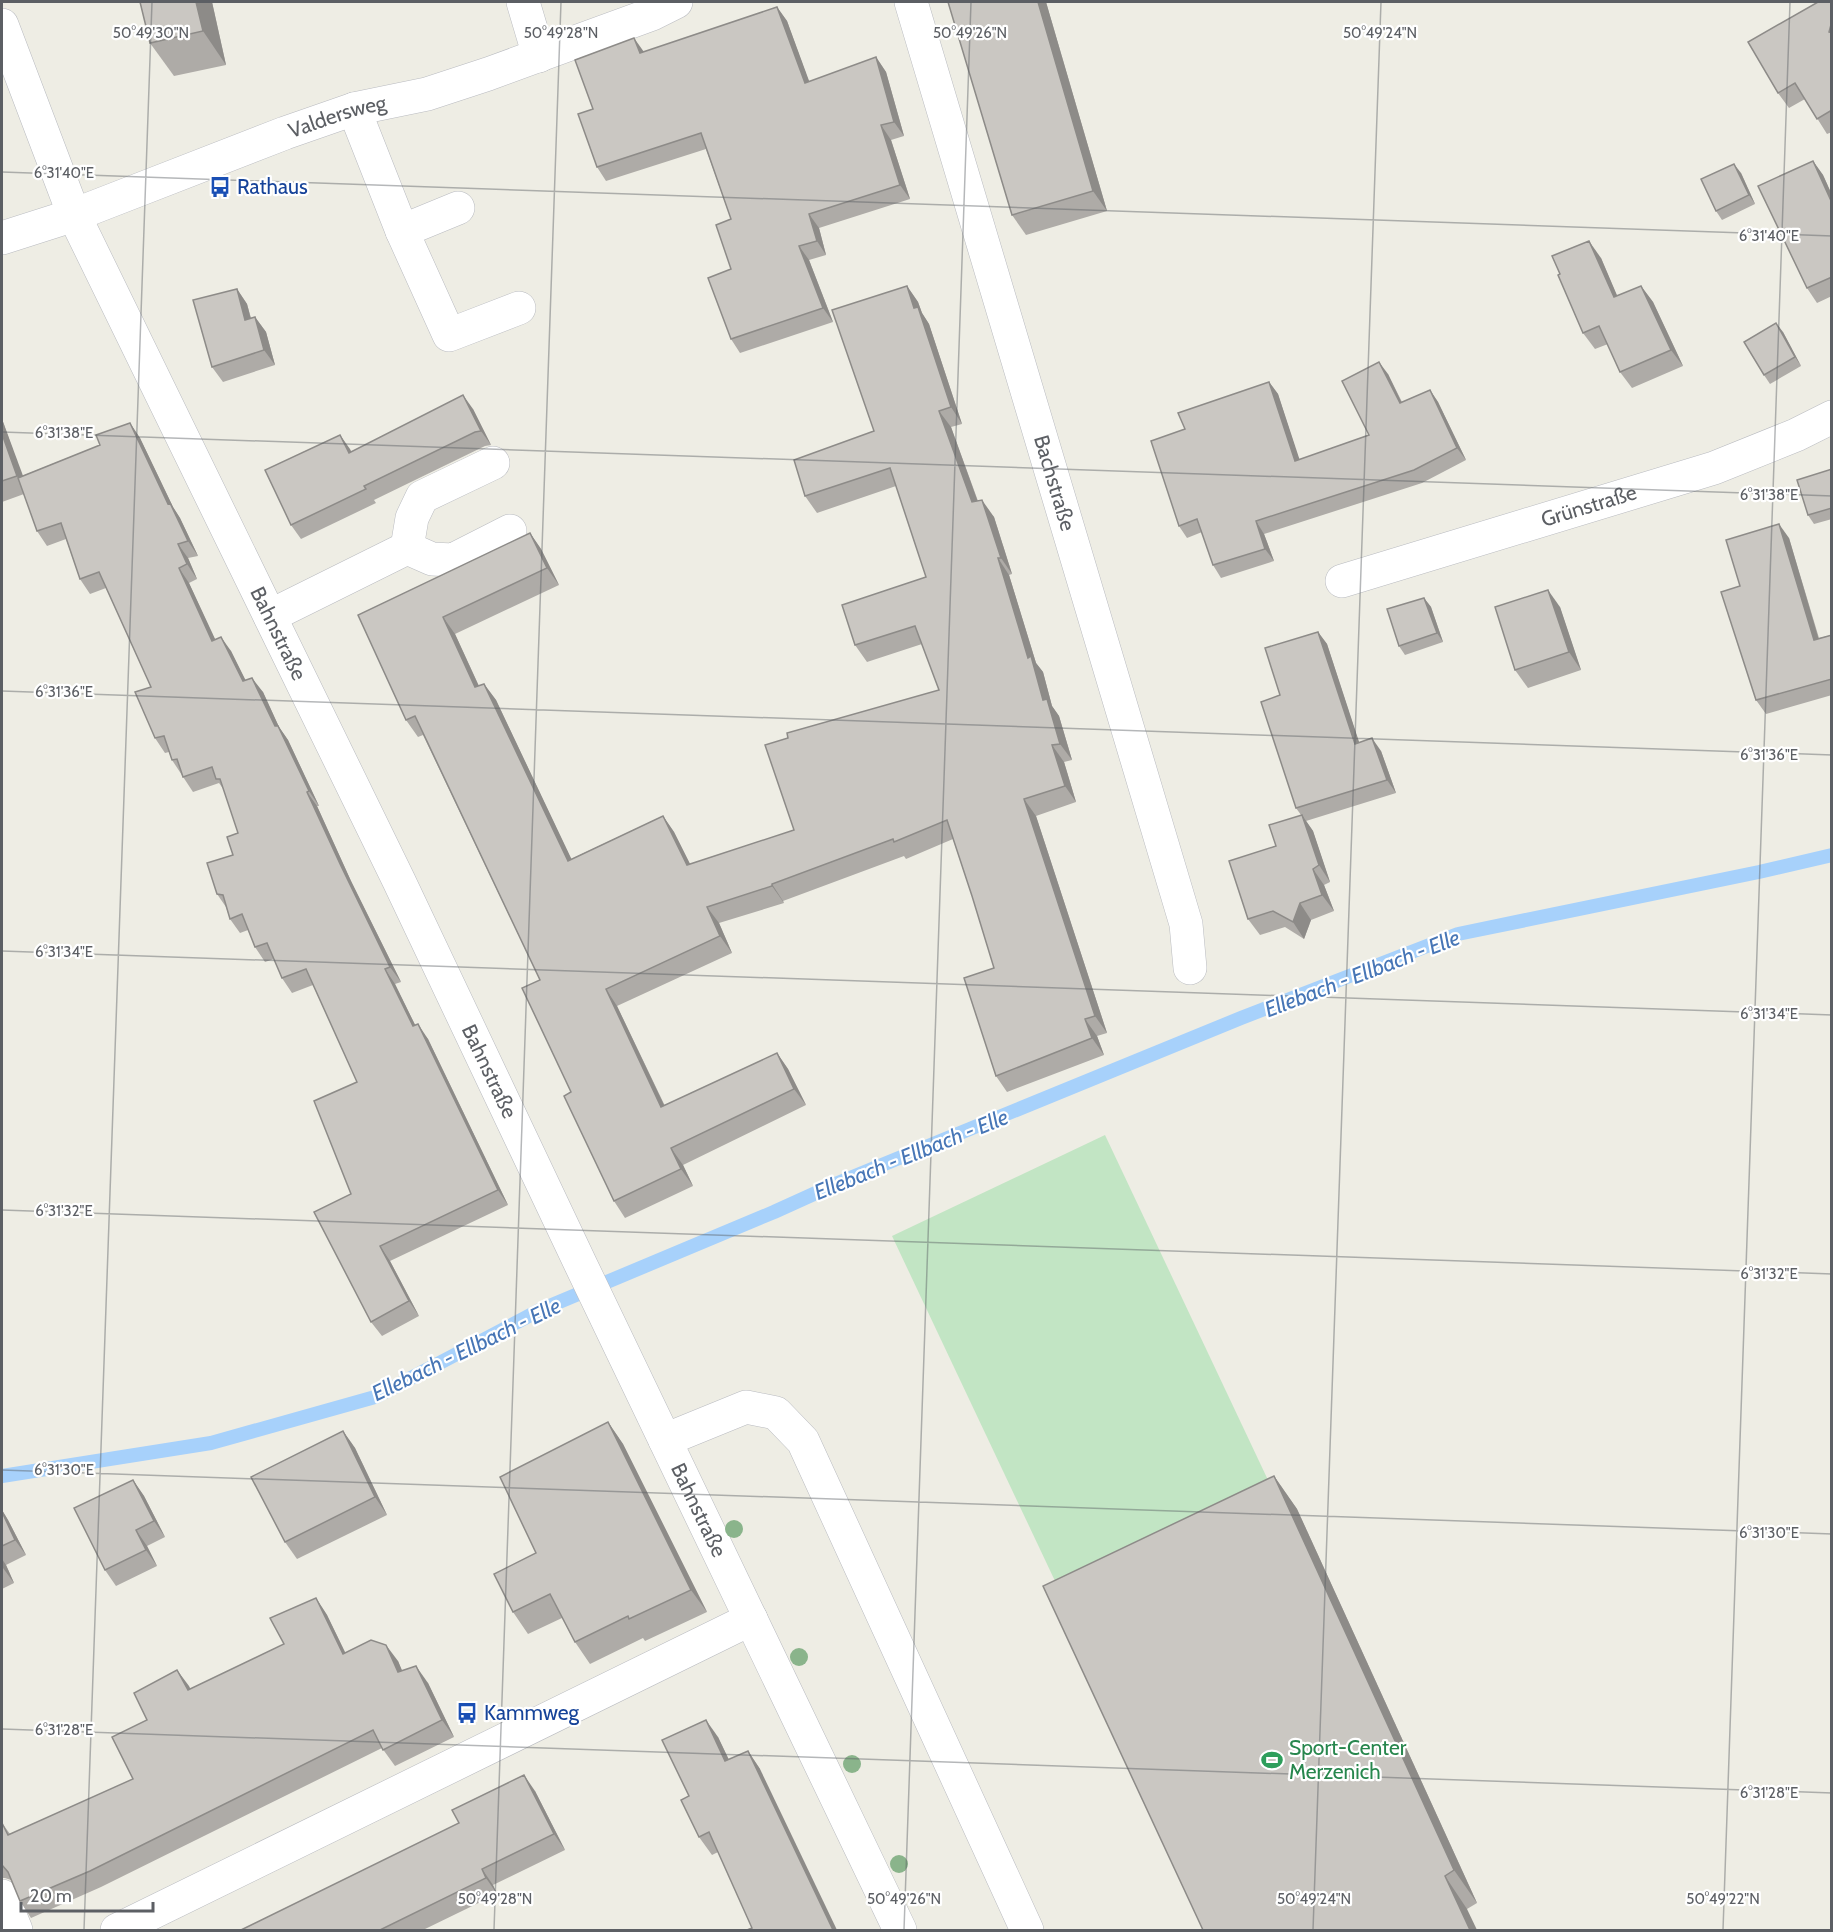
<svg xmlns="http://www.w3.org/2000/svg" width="1833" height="1932" font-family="Cabin,sans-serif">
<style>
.green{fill:#c2e5c4}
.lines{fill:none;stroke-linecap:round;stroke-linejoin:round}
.stream{stroke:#a7d1fb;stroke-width:14}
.minor-casing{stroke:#b9bbc0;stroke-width:34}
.minor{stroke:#fff;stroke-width:33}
.tree{fill:#8ab48b}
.wall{fill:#aeaba7}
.shaded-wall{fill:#8d8b88}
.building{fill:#cac7c2;stroke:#8d8b88;stroke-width:1.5}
.ticks{fill:none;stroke:#5c5f64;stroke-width:1.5;stroke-opacity:0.45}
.labels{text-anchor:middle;stroke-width:4.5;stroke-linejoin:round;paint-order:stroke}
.street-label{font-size:21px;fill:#5c5f64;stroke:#fff}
.transit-label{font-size:21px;fill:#164399;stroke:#fff;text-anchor:start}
.leisure-label{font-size:21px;fill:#27864d;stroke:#fff;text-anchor:start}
.water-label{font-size:22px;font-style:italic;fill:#4776b6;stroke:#fff}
.ticks-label{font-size:15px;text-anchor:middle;fill:#5c5f64;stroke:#fff;stroke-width:4.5;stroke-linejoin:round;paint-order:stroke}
</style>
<rect width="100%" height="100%" fill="#eeede4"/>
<path class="green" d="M1105,1135L1277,1499L1064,1600L892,1236Z"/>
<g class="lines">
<path class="stream" d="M2,1476L211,1443L375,1397L540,1310L774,1212L838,1183L1241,1018L1458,934L1759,872L1832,855"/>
<defs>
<g id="minor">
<path d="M523,2L539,56"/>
<path id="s1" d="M911,2L1186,924L1190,968"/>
<path id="s2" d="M2,25L74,215L399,881L580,1263L900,1930"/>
<path d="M354,109L402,231L449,335L519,308"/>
<path d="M402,231L458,208"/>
<path id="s3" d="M2,238L74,215L285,133L354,109L427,94L488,74L652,14L676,2"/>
<path d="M407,548L412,518L422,497L493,463"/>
<path id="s4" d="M1342,581L1714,468L1796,435L1832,417"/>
<path d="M270,616L407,548L432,559L453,560L510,531"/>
<path d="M665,1440L746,1407L776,1413L803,1441L1027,1930"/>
<path d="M2,1896L16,1930"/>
<path d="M117,1930L751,1619"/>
</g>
</defs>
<use href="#minor" class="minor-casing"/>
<use href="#minor" class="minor"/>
</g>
<g class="tree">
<circle cx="734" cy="1529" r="9"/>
<circle cx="799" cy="1657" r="9"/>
<circle cx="852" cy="1764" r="9"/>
<circle cx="899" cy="1864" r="9"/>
</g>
<g class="wall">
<path d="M140,2H212L226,65L174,76L150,43Z"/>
<path d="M948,2H1046L1107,211L1026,235L1012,215Z"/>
<path d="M1832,2V132L1827,134L1805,99L1789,108L1778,93Z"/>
<path d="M777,7L787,21L809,82L876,57L886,72L904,136L891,140L910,199L819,228L826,255L809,260L833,322L740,353L731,339V219L706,149L606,181L597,167L644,52Z"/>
<path d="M1813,161L1823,175L1832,195V296L1817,303L1807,288Z"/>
<path d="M1741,173L1755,204L1722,220L1716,211Z"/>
<path d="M1601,258L1617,296L1641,286L1653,302L1683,366L1632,388L1620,372L1608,344L1595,349L1583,333Z"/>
<path d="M907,286L918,302L922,313L929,324L962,424L951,427L978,501L994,517L1012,574L1009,575L1036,663L1043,672L1052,706L1059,716L1072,760L1064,762L1076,802L1036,816L1107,1033L1097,1036L1104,1055L1007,1092L996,1076L994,968L972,896L953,839L906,859L904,856L783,901L784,903L719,923L732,953L617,1006L665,1106L777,1053L788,1069L806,1105L683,1165L693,1186L625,1218L614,1201L571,1092L540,980L423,735L418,737L406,720L358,615L530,533L541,549L559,585L455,634L479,686L484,684L496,700L571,859L663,816L674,832L690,864L794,830L939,690L922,644L867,662L855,645L926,577L896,486L817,513L805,496L874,431Z"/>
<path d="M237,289L247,304L251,318L255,317L266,332L275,365L223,382L212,367Z"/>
<path d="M1783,332L1801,366L1770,384L1764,375Z"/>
<path d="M1388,374L1402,402L1430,390L1438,402L1466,460L1422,483L1264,534L1274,561L1221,578L1213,565L1202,532L1187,538L1179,526L1185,429L1269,382L1278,394L1299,460L1369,435Z"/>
<path d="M473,409L491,445L485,446L374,500L376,503L301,539L291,525L340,435L351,452Z"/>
<path d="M2,419L22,476L100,445L130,423L140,438L173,507L180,518L198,556L188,558L197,579L189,583L215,640L231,651L245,680L263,692L279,727L288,740L319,806H317L351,881L401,982L395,984L415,1025L428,1039L508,1205L390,1261L419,1316L382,1336L371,1322L351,1194L357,1082L313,985L292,993L282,978L274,959L265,962L255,947L248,930L240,933L230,919L226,907L217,894L233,855L238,833L224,790L219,783L193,792L172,760L169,752L165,753L155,738L151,687L106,588L90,594L80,579L66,539L47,546L37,531L24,494L2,502Z"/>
<path d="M1832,469V519L1814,524L1808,515Z"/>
<path d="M1789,538L1819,638L1832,635V695L1766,714L1756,700L1740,586Z"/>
<path d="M1424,598L1431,607L1443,642L1405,655L1399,646Z"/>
<path d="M1560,607L1581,670L1528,688L1515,670Z"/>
<path d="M1318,632L1327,644L1359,743L1381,751L1396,793L1306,821L1313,831L1330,882L1324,885L1334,911L1311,920L1304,939L1285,927L1260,935L1248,919L1276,846L1301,815L1296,808L1280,695Z"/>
<path d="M608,1422L623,1444L707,1612L645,1641L643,1638L590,1664L575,1642L562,1618L528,1634L513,1612L536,1553Z"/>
<path d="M343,1431L355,1448L387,1515L297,1559L285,1542Z"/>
<path d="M1274,1476L1297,1509L1477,1903L1467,1909L1203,1930Z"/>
<path d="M133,1480L144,1496L165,1537L147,1546L157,1566L116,1586L105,1570Z"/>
<path d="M2,1510L8,1520L26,1555L6,1565L14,1583L2,1589Z"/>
<path d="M316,1598L327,1615L345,1652L398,1661L402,1671L428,1683L454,1737L395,1766L382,1748L101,1887L31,1918L20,1901L11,1880L5,1878H2V1823L10,1834L133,1779L147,1720L177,1670L190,1689L284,1644Z"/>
<path d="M718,1737L729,1760L748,1751L760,1769L752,1928L718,1852L712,1855L699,1837L689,1796Z"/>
<path d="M535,1791L565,1850L493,1885L497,1894L423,1930H241Z"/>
</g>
<g class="shaded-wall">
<path d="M196,2H212L226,65L203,31Z"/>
<path d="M1038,2H1046L1107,211L1093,191Z"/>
<path d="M777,7L787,21L815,97L805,83Z"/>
<path d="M634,38L644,52L640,53Z"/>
<path d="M876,57L886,72L904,136L894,122Z"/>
<path d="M881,125L891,140L910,199L900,185Z"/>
<path d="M1813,161L1823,175L1832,195V204Z"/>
<path d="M1734,164L1741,173L1755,204L1749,195Z"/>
<path d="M809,214L819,228L826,255L817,241Z"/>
<path d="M1589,241L1601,258L1625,314L1614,297Z"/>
<path d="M799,246L809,260L833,322L823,308Z"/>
<path d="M907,286L918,302L922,313L929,324L962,424L951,407L914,308Z"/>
<path d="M1641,286L1653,302L1683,366L1671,350Z"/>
<path d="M237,289L247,304L255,335L245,320Z"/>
<path d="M255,317L266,332L275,365L264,350Z"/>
<path d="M1776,323L1783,332L1801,366L1795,357Z"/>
<path d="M1379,362L1388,374L1408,416L1400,403Z"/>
<path d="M1269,382L1278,394L1304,473L1295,461Z"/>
<path d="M1430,390L1438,402L1466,460L1457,448Z"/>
<path d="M463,395L473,409L491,445L481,431Z"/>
<path d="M939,411L951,427L984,519L972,502Z"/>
<path d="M2,419L29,492L17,476L2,434Z"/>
<path d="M130,423L140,438L173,507L180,518L198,556L188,541L168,504Z"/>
<path d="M340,435L350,449L359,467L349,453Z"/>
<path d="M982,500L994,517L1012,574L1001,558Z"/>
<path d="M1256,521L1264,534L1274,561L1265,549Z"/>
<path d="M1779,524L1789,538L1823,654L1814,640Z"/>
<path d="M530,533L541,549L559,585L547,568Z"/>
<path d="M178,544L188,558L197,579L187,564Z"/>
<path d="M998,558L1009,575L1036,663L1043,672L1052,706L1059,716L1072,760L1060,744L1043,700L1028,658Z"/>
<path d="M179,568L189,583L223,656L212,641Z"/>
<path d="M1548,590L1560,607L1581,670L1569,652Z"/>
<path d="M1424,598L1431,607L1443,642L1437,633Z"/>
<path d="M443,617L455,634L487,704L475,687Z"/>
<path d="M1318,632L1327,644L1364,757L1355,744Z"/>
<path d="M221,637L231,651L253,695L243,681Z"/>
<path d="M252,678L263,692L279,727L288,740L319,806L309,791L275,726Z"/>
<path d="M484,684L496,700L580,877L568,861Z"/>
<path d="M1372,738L1381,751L1396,793L1387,780Z"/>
<path d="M1052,745L1064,762L1076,802L1065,786Z"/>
<path d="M307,792L317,806L351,881L401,982L390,967L341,866Z"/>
<path d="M1024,799L1036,816L1107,1033L1095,1016Z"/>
<path d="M1302,815L1313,831L1330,882L1319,865Z"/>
<path d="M663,816L674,832L699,882L687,865Z"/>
<path d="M1313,869L1324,885L1334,911L1322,895Z"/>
<path d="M772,884L783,901L784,903L772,886Z"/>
<path d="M1300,903L1311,920L1304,939L1293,922Z"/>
<path d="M707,907L719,923L732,953L720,936Z"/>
<path d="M385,969L395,984L423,1041L413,1026Z"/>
<path d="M606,989L617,1006L673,1124L661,1107Z"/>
<path d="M1085,1019L1097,1036L1104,1055L1092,1038Z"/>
<path d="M418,1024L428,1039L508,1205L498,1190Z"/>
<path d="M777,1053L788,1069L806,1105L794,1089Z"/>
<path d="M671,1148L683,1165L693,1186L681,1169Z"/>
<path d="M380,1246L390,1261L419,1316L409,1301Z"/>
<path d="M608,1422L623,1444L707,1612L691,1590Z"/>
<path d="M343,1431L355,1448L387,1515L375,1497Z"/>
<path d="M1274,1476L1297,1509L1477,1903L1454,1870Z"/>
<path d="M133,1480L144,1496L165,1537L154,1521Z"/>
<path d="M2,1510L8,1520L26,1555L15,1540L2,1512Z"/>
<path d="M136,1530L147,1546L157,1566L146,1550Z"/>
<path d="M2,1559L6,1565L14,1583L3,1568L2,1564Z"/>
<path d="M316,1598L327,1615L354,1671L343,1654Z"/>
<path d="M386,1645L398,1661L410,1689L398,1672Z"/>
<path d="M416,1666L428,1683L454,1737L442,1720Z"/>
<path d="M177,1670L189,1686L200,1707L188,1690Z"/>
<path d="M706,1720L718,1737L738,1779L725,1761Z"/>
<path d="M748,1751L760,1769L837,1930H833Z"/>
<path d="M524,1775L535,1791L565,1850L554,1834Z"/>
<path d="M482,1869L493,1885L497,1894L486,1878Z"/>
<path d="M1445,1876L1467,1909L1477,1930H1470Z"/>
</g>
<g class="building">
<path d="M140,2H196L203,31L150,43Z"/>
<path d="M948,2H1038L1093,191L1012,215Z"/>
<path d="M1818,2H1832V21L1829,32L1832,33V110L1817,119L1795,83L1778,93L1748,42Z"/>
<path d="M777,7L805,83L876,57L894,122L881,125L900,185L809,214L817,241L799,246L823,308L731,339L708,278L731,269L716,225L731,219L701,133L597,167L578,114L593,109L575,60L634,38L640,53Z"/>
<path d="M1813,161L1832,203V277L1807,288L1758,186Z"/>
<path d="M1734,164L1749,195L1716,211L1701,179Z"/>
<path d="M1589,241L1614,297L1641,286L1671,350L1620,372L1599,326L1583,333L1558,275L1560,274L1552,256Z"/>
<path d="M907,286L914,308L918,307L951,407L939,411L972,502L982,500L1001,558H998L1028,658L1031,656L1043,700L1047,699L1060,744L1052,745L1065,786L1024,799L1095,1016L1085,1019L1092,1038L996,1076L964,978L994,968L972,896L947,820L894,842L893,839L772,884V886L707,907L720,936L606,989L661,1107L777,1053L794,1089L671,1148L681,1169L614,1201L564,1096L571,1092L522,988L540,980L415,716L406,720L358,615L530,533L547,568L443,617L475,687L484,684L568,861L663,816L687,865L794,830L765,745L788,738L787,733L939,690L915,626L855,645L842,605L926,577L890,468L805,496L794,460L874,431L832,310Z"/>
<path d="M237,289L245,320L255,317L264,350L212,367L193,300Z"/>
<path d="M1776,323L1795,357L1764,375L1744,342Z"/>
<path d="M1379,362L1400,403L1430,390L1457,448L1414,470L1256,521L1265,549L1213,565L1197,519L1179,526L1151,441L1185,429L1178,413L1269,382L1295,461L1369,435L1342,381Z"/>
<path d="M463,395L481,431L475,432L364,486L366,489L291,525L265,470L340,435L349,453Z"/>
<path d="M130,423L168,504L170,503L188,541L178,544L187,564L179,568L212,641L221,637L243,681L252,678L275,726H278L309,791L307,792L341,866L390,967L385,969L413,1026L418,1024L498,1190L380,1246L409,1301L371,1322L314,1212L351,1194L314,1101L357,1082L306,969L282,978L267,943L255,947L242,914L230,919L223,895L217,894L207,863L233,855L227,837L238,833L220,779H216L212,767L183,777L177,759L172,760L164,736L155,738L135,692L151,687L99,572L80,579L61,523L37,531L18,478L100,445L96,435Z"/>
<path d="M2,434L17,476L2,481Z"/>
<path d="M1832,469V508L1808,515L1797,480Z"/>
<path d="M1779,524L1814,640L1832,635V679L1756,700L1721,592L1740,586L1726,540Z"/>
<path d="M1548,590L1569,652L1515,670L1495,607Z"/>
<path d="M1424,598L1437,633L1399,646L1387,609Z"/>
<path d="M1318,632L1355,744L1372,738L1387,780L1296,808L1261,702L1280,695L1265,648Z"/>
<path d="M1302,815L1319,865L1313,869L1322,895L1300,903L1293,922L1273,911L1248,919L1229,861L1276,846L1269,825Z"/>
<path d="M608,1422L691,1590L629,1619L628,1616L575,1642L550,1594L513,1612L494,1574L536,1553L500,1477Z"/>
<path d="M343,1431L375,1497L285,1542L251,1477Z"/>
<path d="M1274,1476L1454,1870L1445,1876L1470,1930H1203L1043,1586Z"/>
<path d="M133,1480L154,1521L136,1530L146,1550L105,1570L74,1508Z"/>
<path d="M2,1512L15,1540L2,1546Z"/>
<path d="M316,1598L343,1654L371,1640L386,1645L398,1672L416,1666L442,1720L383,1750L373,1730L90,1871L20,1901L8,1872L2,1865V1823L8,1835L133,1779L112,1737L147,1720L134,1693L177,1670L188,1690L284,1644L270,1618Z"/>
<path d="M706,1720L725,1761L748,1751L833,1930H747L752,1928L709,1832L699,1837L681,1800L689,1796L662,1740Z"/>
<path d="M524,1775L554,1834L482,1869L486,1878L380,1930H241L459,1823L452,1810Z"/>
</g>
<path class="ticks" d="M2,172L1832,236M2,432L1832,496M2,691L1832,755M2,951L1832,1015M2,1210L1832,1274M2,1470L1832,1534M2,1729L1832,1793M84,1930L152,2M494,1930L561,2M904,1930L971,2M1313,1930L1381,2M1723,1930L1790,2"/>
<defs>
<symbol id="bus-bare" viewBox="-9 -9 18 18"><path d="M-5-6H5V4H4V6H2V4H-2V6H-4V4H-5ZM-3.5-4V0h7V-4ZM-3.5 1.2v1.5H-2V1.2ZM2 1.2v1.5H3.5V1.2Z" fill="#1a4fb4" stroke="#fff" stroke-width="2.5" paint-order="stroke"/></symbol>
<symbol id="stadium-bare" viewBox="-9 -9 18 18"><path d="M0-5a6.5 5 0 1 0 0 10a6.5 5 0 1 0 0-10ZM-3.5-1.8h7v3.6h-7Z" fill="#2e9e5b" stroke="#fff" stroke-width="2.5" paint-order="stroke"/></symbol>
</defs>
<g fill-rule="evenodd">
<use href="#bus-bare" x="205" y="172" width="30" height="30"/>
<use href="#bus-bare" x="452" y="1698" width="30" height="30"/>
<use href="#stadium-bare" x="1257" y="1745" width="30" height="30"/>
</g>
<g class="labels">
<g class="street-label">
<text dy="7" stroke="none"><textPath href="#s3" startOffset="357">Valdersweg</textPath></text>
<text dy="7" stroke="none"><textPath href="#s1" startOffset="502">Bachstraße</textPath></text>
<text dy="7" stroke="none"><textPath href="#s4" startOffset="258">Grünstraße</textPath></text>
<text dy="7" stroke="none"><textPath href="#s2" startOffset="669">Bahnstraße</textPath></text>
<text dy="7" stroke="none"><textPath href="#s2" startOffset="1155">Bahnstraße</textPath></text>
<text dy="7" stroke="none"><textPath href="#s2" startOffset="1641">Bahnstraße</textPath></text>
</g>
<g class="transit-label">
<text x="237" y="194">Rathaus</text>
<text x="484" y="1720">Kammweg</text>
</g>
<g class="leisure-label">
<text x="1289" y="1755">Sport-Center<tspan x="1289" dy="24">Merzenich</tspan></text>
</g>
<g class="water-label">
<text transform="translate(1362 973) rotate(-21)" y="8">Ellebach - Ellbach - Elle</text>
<text transform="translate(911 1154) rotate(-22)" y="8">Ellebach - Ellbach - Elle</text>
<text transform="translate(466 1349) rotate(-26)" y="8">Ellebach - Ellbach - Elle</text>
</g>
</g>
<g class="ticks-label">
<text x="151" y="38">50°49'30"N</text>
<text x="561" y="38">50°49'28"N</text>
<text x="970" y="38">50°49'26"N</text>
<text x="1380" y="38">50°49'24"N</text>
<text x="64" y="178">6°31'40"E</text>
<text x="1769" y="241">6°31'40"E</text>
<text x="64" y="438">6°31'38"E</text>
<text x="1769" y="500">6°31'38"E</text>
<text x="64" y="697">6°31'36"E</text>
<text x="1769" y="760">6°31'36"E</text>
<text x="64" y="957">6°31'34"E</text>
<text x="1769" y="1019">6°31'34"E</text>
<text x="64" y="1216">6°31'32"E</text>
<text x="1769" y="1279">6°31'32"E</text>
<text x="64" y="1475">6°31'30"E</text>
<text x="1769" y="1538">6°31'30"E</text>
<text x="64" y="1735">6°31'28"E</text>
<text x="1769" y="1798">6°31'28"E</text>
<text x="495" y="1904">50°49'28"N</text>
<text x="904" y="1904">50°49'26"N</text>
<text x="1314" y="1904">50°49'24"N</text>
<text x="1723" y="1904">50°49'22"N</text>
</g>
<rect width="1833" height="1932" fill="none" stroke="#5c5f64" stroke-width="6"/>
<path d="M21 1902v9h132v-9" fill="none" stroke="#5c5f64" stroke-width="3"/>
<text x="30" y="1902" font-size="18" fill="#5c5f64" stroke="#ffffff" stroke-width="4.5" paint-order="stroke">20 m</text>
</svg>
